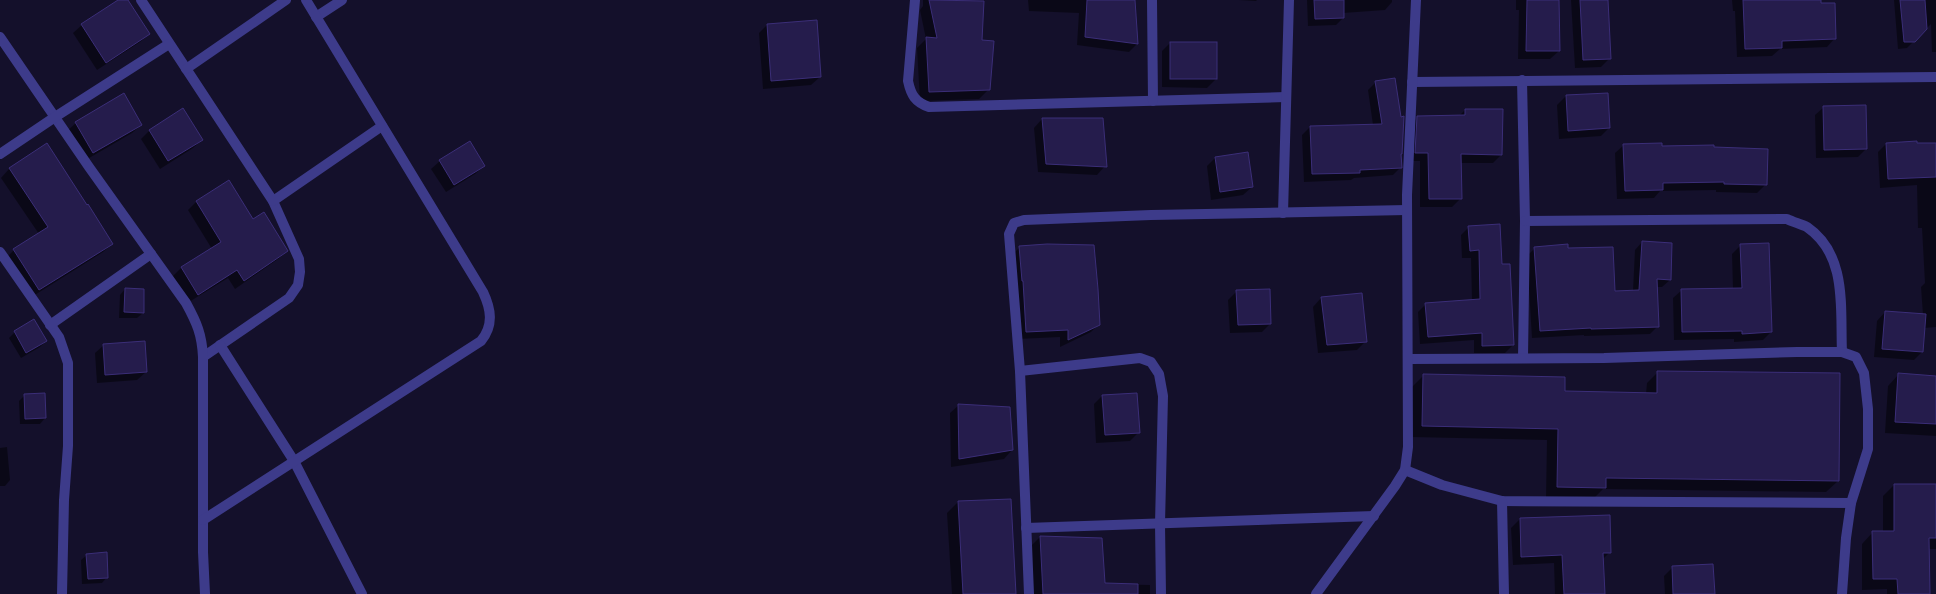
<svg xmlns="http://www.w3.org/2000/svg" width="1936" height="594" font-family="'Alegreya Sans',sans-serif">
<style>
.shadow{fill:#0007}
.building{fill:#251c4c;stroke:#3b2e78}
.lines{fill:none;stroke-linecap:round;stroke-linejoin:round}
.minor{stroke:#3d3b8a;stroke-width:10}
</style>
<rect width="100%" height="100%" fill="#14102b"/>
<g class="shadow">
<path d="M120,0H127L149,34L140,42L97,70L73,33L82,25Z"/>
<path d="M923,0H957L981,41L989,89L979,99L920,101L917,48L926,39L920,10L923,6Z"/>
<path d="M1028,0H1134L1137,44L1129,52L1077,45L1079,13L1029,11Z"/>
<path d="M1239,0H1257L1256,1Z"/>
<path d="M1307,0H1392V2L1385,10L1343,13V18L1336,25L1308,26Z"/>
<path d="M1516,0H1558L1559,51L1550,59H1518L1519,10H1516Z"/>
<path d="M1571,0H1608L1610,58L1601,67L1575,68Z"/>
<path d="M1732,0H1778L1835,38L1827,47L1780,49L1772,56L1737,57L1735,11H1733Z"/>
<path d="M1894,0H1936V52H1932L1931,24L1907,48L1898,49Z"/>
<path d="M767,25L820,77L811,85L763,89L759,33Z"/>
<path d="M1170,43H1216V79L1207,88L1162,87V51Z"/>
<path d="M1376,82L1400,155L1401,167L1393,175L1354,178L1351,180L1304,182L1302,135L1310,127L1373,125L1368,90Z"/>
<path d="M1607,94L1609,128L1601,136L1559,139L1557,105L1566,96Z"/>
<path d="M1824,107L1866,149L1858,157L1816,158L1815,115Z"/>
<path d="M183,109L202,140L193,148L160,169L141,139L149,131Z"/>
<path d="M1465,110L1501,155L1493,163H1460L1461,198L1452,207H1420V161H1407L1409,126L1418,117L1459,116Z"/>
<path d="M1042,119L1105,166L1097,175L1038,172L1034,128Z"/>
<path d="M76,123L141,125L132,133L84,161L67,131Z"/>
<path d="M46,144L112,244L103,252L30,298L5,259L14,250L39,234L1,178L9,169Z"/>
<path d="M1886,144H1936V327L1924,328L1922,352L1914,360L1874,357L1877,321L1885,312L1923,315L1921,287L1925,283L1922,228H1918L1917,185L1880,188L1878,152Z"/>
<path d="M1624,145L1713,148L1766,184L1757,193L1716,192V190L1660,191L1654,198L1617,199L1615,153Z"/>
<path d="M1215,158L1252,187L1243,195L1211,200L1207,166Z"/>
<path d="M440,161L484,166L475,174L446,192L431,169Z"/>
<path d="M229,182L253,221L287,251L278,259L235,289L228,278L189,302L173,276L182,267L212,249L188,210L196,202Z"/>
<path d="M1469,227L1501,265H1509L1513,345L1505,353H1474V340L1420,344L1418,312L1426,304L1472,301L1471,258H1462L1461,235Z"/>
<path d="M1642,242L1670,280L1662,287H1656L1658,326L1650,334L1584,336V335L1532,338L1527,256L1535,248L1568,249L1614,292L1633,291L1635,250Z"/>
<path d="M1741,245L1771,332L1763,340L1734,342V339L1674,340L1673,298L1682,290L1733,289L1732,254Z"/>
<path d="M1020,247L1099,324L1091,332L1060,347V337L1018,339L1012,255Z"/>
<path d="M125,289L143,313L137,318H119L120,295Z"/>
<path d="M1237,291L1270,324L1262,332L1230,333L1228,300Z"/>
<path d="M1321,298L1366,341L1357,350L1318,353L1313,307Z"/>
<path d="M15,332L46,341L40,347L21,358L9,338Z"/>
<path d="M104,345L146,372L137,380L97,383L95,353Z"/>
<path d="M1658,372L1838,481L1826,492L1603,489L1594,498H1546L1547,440L1411,437L1412,387L1424,375L1564,392L1646,394L1647,383Z"/>
<path d="M1899,374L1936,377V436L1885,433L1888,386Z"/>
<path d="M25,395L45,418L40,424H20L19,401Z"/>
<path d="M1102,396L1139,432L1130,441L1096,443L1094,404Z"/>
<path d="M959,405L1012,450L1004,459L951,467L950,413Z"/>
<path d="M7,447L10,480L5,486H0V448Z"/>
<path d="M1894,485H1936V549H1928L1929,594H1887V589L1862,590V544L1873,532H1883V496Z"/>
<path d="M958,502L1015,594H952L947,513Z"/>
<path d="M1609,516L1610,552L1602,560L1604,594H1555L1554,563L1513,565L1511,528L1520,519Z"/>
<path d="M1040,537L1104,584L1150,585V594H1031L1029,548Z"/>
<path d="M87,555L107,577L102,583L82,584L81,560Z"/>
<path d="M1673,567L1714,594H1665L1664,576Z"/>
</g>
<g class="building">
<path d="M118,0H128L150,34L106,63L81,24Z"/>
<path d="M929,0L984,1L982,40L994,41L990,90L929,92L926,37L937,38Z"/>
<path d="M1087,0H1135L1138,44L1085,37Z"/>
<path d="M1314,0H1344V18L1315,19Z"/>
<path d="M1527,0H1559L1560,51H1526Z"/>
<path d="M1580,0H1608L1611,59L1583,60Z"/>
<path d="M1743,0H1821V3H1835L1836,39L1782,41V48L1745,49Z"/>
<path d="M1900,0H1925L1927,29L1915,42H1904Z"/>
<path d="M817,20L821,77L771,81L767,24Z"/>
<rect x="1170" y="42" width="47" height="37"/>
<path d="M1395,78L1401,117L1404,116L1402,154H1401L1402,168L1360,170V173L1312,174L1310,126L1382,124L1375,81Z"/>
<path d="M124,93L142,125L93,153L75,122Z"/>
<path d="M1608,93L1610,128L1568,131L1566,95Z"/>
<path d="M1866,105L1867,149L1824,150L1823,106Z"/>
<path d="M183,108L203,140L168,161L149,130Z"/>
<path d="M1465,109H1503L1502,155L1461,154L1462,199H1429L1428,153H1415L1417,116L1465,115Z"/>
<path d="M1042,118H1103L1107,167L1046,164Z"/>
<path d="M470,141L485,166L454,185L439,160Z"/>
<path d="M1917,141V143H1936V177L1888,179L1886,143Z"/>
<path d="M47,143L87,205L88,204L113,244L39,290L13,249L48,227L9,168Z"/>
<path d="M1662,143V146L1714,145V147L1768,149L1767,185L1724,184V182L1663,183V190L1625,191L1623,144Z"/>
<path d="M1248,152L1253,187L1220,192L1215,157Z"/>
<path d="M229,180L253,219L264,212L288,251L244,281L237,270L198,295L181,267L221,242L196,201Z"/>
<path d="M1500,224L1502,264H1510L1514,345L1482,346V333L1428,337L1425,303L1480,299L1479,250L1470,251L1468,226Z"/>
<path d="M1642,241L1672,243L1671,280L1657,279L1659,327L1591,329V328L1540,331L1534,247L1568,244V248L1613,247L1615,291L1639,290Z"/>
<path d="M1769,243L1772,332L1742,334V331L1682,332L1681,289L1742,288L1740,244Z"/>
<path d="M1047,244L1094,245L1098,289L1100,325L1068,340V330L1026,332L1023,281H1022L1019,246Z"/>
<path d="M125,288L144,289V313L124,312Z"/>
<path d="M1270,289L1271,324L1238,325L1236,290Z"/>
<path d="M1362,293L1367,342L1327,345L1321,297Z"/>
<path d="M1885,311L1926,314L1923,352L1882,349Z"/>
<path d="M34,319L47,341L26,353L14,331Z"/>
<path d="M145,341L147,372L105,375L103,344Z"/>
<path d="M1657,371L1840,373L1839,481L1606,478V488L1557,487L1558,429L1422,426L1423,374L1565,377V391L1657,393Z"/>
<path d="M1898,373L1936,376V424L1895,422Z"/>
<path d="M45,393L46,418L25,419L24,394Z"/>
<path d="M1137,393L1140,433L1105,435L1102,395Z"/>
<path d="M958,404L1010,407L1013,450L959,459Z"/>
<path d="M1894,484H1936V538H1929L1930,594H1898L1897,579H1873L1872,531H1894Z"/>
<path d="M1011,499L1016,594H963L958,501Z"/>
<path d="M1610,515L1611,553H1603L1605,594H1564L1562,555L1521,557L1520,518Z"/>
<path d="M1040,536L1102,538L1105,583L1138,584V594H1043Z"/>
<path d="M107,552L108,578L88,579L86,554Z"/>
<path d="M1713,564L1715,594H1673L1672,566Z"/>
</g>
<g class="lines">
<g class="minor">
<path d="M141,0L273,201L299,259L300,272L298,285L289,298L203,357"/>
<path d="M915,0L908,81C911,95 915,102 929,107L1286,97"/>
<path d="M1152,0L1153,101"/>
<path d="M316,17L342,0"/>
<path d="M0,37L89,167L186,303C197,323 202,335 203,357V552L205,594"/>
<path d="M186,69L286,0"/>
<path d="M1522,80L1525,221L1523,358"/>
<path d="M1412,82L1936,77"/>
<path d="M0,154L55,117L169,44"/>
<path d="M273,201L382,126"/>
<path d="M1283,213L1289,0"/>
<path d="M1525,221L1787,219C1793,222 1801,224 1807,227C1848,255 1840,309 1842,352"/>
<path d="M0,252L59,337L68,363V446L64,500L62,594"/>
<path d="M50,325L151,254"/>
<path d="M220,345L294,461L362,594"/>
<path d="M1408,359L1604,358L1797,352H1842L1856,357L1864,373L1868,409V449L1851,503L1846,538L1842,594"/>
<path d="M1020,371L1140,358L1151,362L1159,374L1163,396L1160,524L1161,594"/>
<path d="M1405,470L1442,485L1502,501L1851,503"/>
<path d="M1502,501L1504,594"/>
<path d="M203,520L481,341C494,325 491,309 483,292L306,0"/>
<path d="M1026,528L1374,516"/>
<path d="M1029,594L1020,371L1009,234L1014,223L1024,220L1151,215L1407,210"/>
<path d="M1316,594L1395,486L1405,470L1408,447L1407,195L1416,0"/>
</g>
</g>
</svg>
